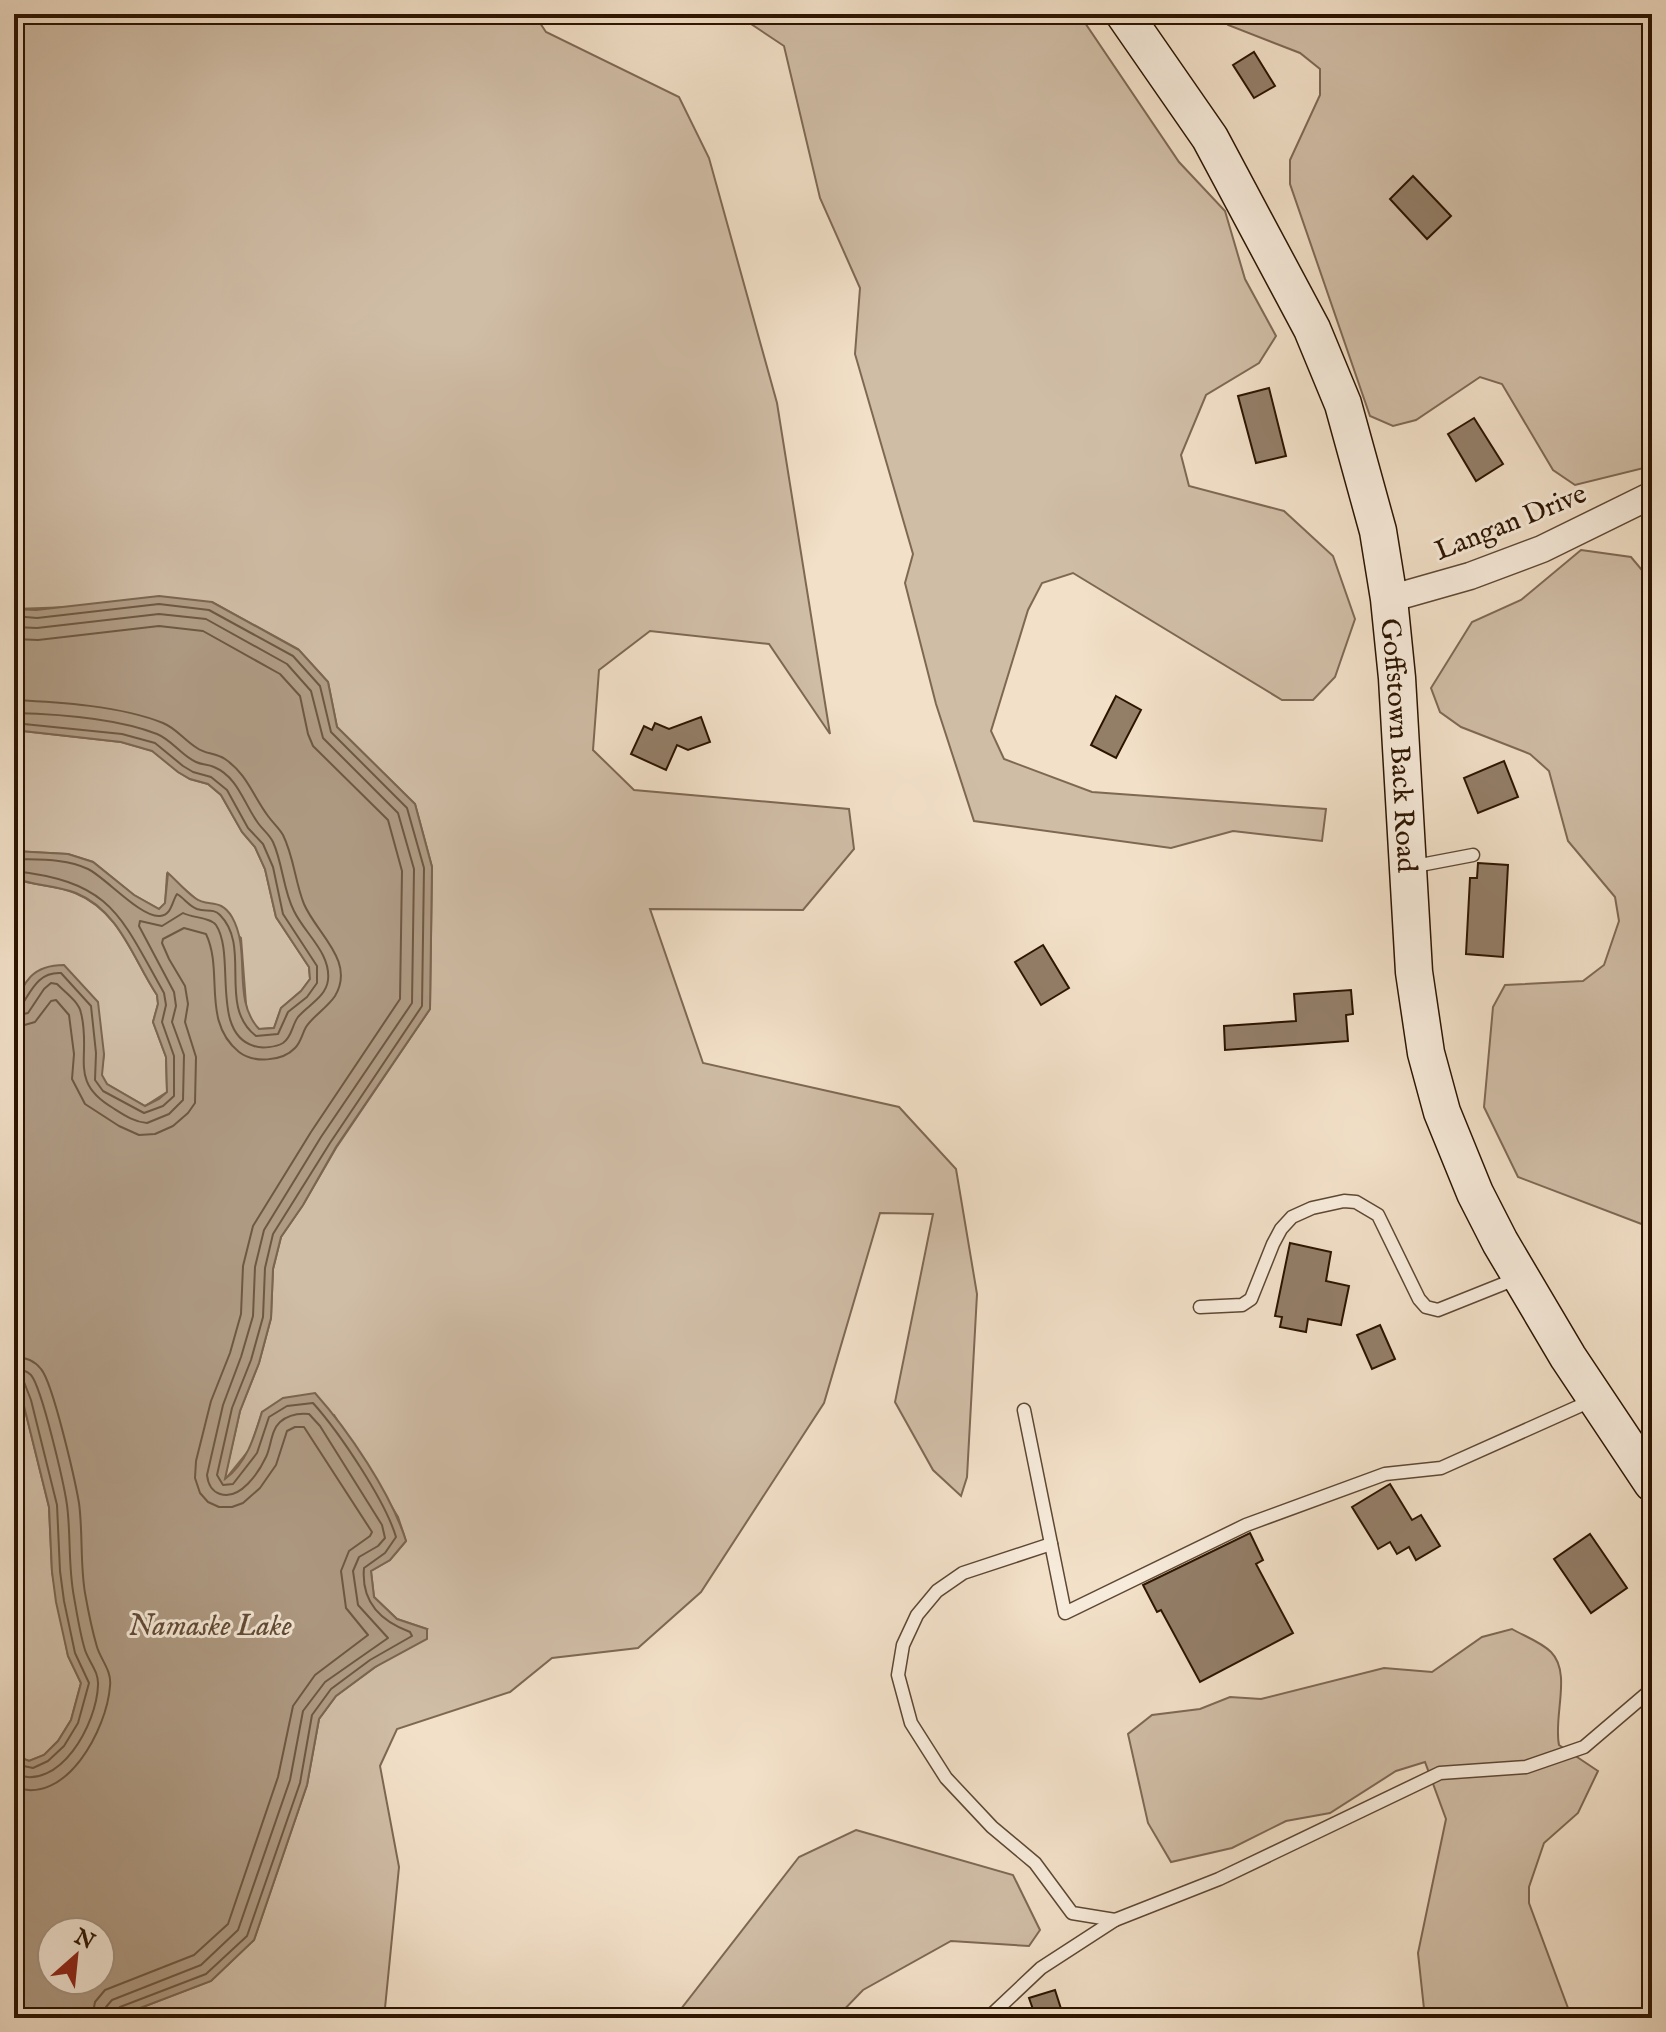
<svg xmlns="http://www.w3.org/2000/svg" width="1666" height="2032" font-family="'IM FELL English',serif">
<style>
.green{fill:#d0bda6;stroke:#7e6854;stroke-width:2}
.water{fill:#af9b84;stroke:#7b6550;stroke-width:2;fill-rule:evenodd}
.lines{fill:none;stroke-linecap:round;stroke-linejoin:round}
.shore{stroke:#6e5842;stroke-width:2}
.building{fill:#937e68;stroke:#2c1401;stroke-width:2}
.lane-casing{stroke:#5e4733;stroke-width:15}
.street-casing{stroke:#5e4733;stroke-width:29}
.secondary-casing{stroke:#2c1401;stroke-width:39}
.lane{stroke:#f7ebdb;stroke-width:12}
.street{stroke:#f7ebdb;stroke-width:26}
.secondary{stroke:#f7ebdb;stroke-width:36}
.labels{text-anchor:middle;stroke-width:6;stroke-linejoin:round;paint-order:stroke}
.street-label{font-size:28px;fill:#2c1401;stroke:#f7ebdb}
.water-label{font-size:30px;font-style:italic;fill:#604a35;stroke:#f7ebdb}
</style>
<rect width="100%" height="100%" fill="#f2e0c8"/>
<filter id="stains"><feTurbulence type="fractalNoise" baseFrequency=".0025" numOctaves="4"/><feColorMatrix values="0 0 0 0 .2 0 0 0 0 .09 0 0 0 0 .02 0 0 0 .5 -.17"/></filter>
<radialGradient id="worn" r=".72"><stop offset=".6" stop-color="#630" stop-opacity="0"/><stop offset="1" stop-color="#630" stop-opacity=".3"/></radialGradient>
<g class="green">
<path d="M14,14H534L546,32L679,97L709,158L777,403L830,734L769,644L650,631L599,670L593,750L634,790L849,809L854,849L803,910L650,909L703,1063L899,1107L956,1169L977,1294L967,1477L961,1496L933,1470L895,1402L933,1214L880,1213L824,1403L701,1592L638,1648L552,1658L510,1692L397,1729L380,1766L399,1867L384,2018H114L211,1981L254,1940L307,1785L319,1719L336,1696L427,1629L397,1619L374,1597L371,1571L390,1560L406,1541L398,1517L334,1415L262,1412L250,1449L224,1481L240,1411L259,1363L271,1318L273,1269L281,1237L303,1205L336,1148L430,1009L432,867L415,804L337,727L328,682L298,649L212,602L14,609Z"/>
<path d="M736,14H1079L1179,162L1225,211L1245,279L1276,336L1259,363L1206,395L1181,455L1189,486L1284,511L1333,556L1355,619L1335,677L1313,700H1282L1073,573L1042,583L1028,610L991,731L1004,759L1092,792L1326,809L1322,841L1233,831L1171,848L974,821L936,704L905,583L913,554L855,354L860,288L820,198L784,46Z"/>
<path d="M1218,14H1652V466L1575,485L1553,470L1502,384L1480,377L1416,420L1393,426L1370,416L1290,184V160L1320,95V69L1300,53L1228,25Z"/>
<path d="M1581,550L1631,557L1652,582V1228L1518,1177L1484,1107L1493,1007L1505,985L1583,981L1604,965L1619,921L1615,897L1568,841L1549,771L1530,754L1461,727L1440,712L1431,688L1472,622L1521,600Z"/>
<path d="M14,730L121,742L153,751L178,772L190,779L208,784L221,795L242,832L255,847L265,869L276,917L309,967L310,979L301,991L281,1008L274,1028L259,1029L247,1017L241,938L167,874L165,904L159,909L134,895L93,862L68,854L14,851Z"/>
<path d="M14,878C34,886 55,885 75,893C120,911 133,959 157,995L158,1004L153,1022L166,1057L167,1092L145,1106L107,1084L101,1075L104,1054L18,995L14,1009Z"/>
<path d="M14,1378L23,1402L49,1507L52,1572L68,1656L81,1683L71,1720L58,1741L44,1755L29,1761L14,1755Z"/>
<path d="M1512,1629C1524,1636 1541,1642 1551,1652C1572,1673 1553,1717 1559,1745L1598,1771L1578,1813L1544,1843L1529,1887V1903L1568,2008L1579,2018H1425L1418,1953L1446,1819L1425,1762L1396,1771L1330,1813L1286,1821L1232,1848L1171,1862L1148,1823L1128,1734L1152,1715L1200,1709L1230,1697L1261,1699L1384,1668L1432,1672L1482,1637Z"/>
<path d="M856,1830L1013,1875L1040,1930L1029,1946L951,1941L863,1990L836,2018H674L799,1857Z"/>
</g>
<path class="water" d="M159,596L212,602L299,650L328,682L337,727L415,804L432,867L430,1009L336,1147L303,1205L281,1237L273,1269L271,1318L259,1363L240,1411L225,1479C246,1464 254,1438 262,1412L283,1398L315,1393C348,1430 391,1493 406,1541L390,1560L371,1571L374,1597L397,1619L427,1629V1639L375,1667L336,1696L319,1719L307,1785L254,1940L211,1981L114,2018H14V1755L29,1761L44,1755L58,1741L71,1720L81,1683L68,1656L56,1602L52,1572L49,1507L23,1402L14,1378V1009C23,981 33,965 64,965L98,1002L104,1054L102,1075L107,1084L145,1106L159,1099L167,1092L166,1057L153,1022L158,1004L157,995C133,959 120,911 76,893C55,885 34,886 14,878V851L68,854L93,862L134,895L159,909L165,903L168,873C177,881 185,891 195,898C208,908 220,897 232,917C252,952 231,999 259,1029L274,1028L281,1008L301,991L310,979L309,967L276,917L265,869L255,847L242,832L221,795L208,784L190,779L178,772L152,751L121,742L14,730V609L36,610ZM52,1932H100V1980H52Z"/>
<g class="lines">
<g class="shore">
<path d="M14,616L37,618L159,604L209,610L293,656L320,686L331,732L407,808L424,868L422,1006L330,1143L273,1234L265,1268L263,1317L251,1360L232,1408L217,1475L223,1485L233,1484L257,1453L269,1417L287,1406L313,1403C339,1432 385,1500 396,1537L385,1553L364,1568C361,1601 380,1621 410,1632L412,1636L370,1660L331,1689L312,1715L300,1783L247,1936L206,1974L120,2007L115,2012L114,2018"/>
<path d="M14,627L37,628L159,614L206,619L287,664L311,691L323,738L398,813L414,869L412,1003L321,1137L264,1230L255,1267L253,1316L241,1357L223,1405L207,1475C208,1484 211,1491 220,1494C240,1501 259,1472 266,1457C271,1447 271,1430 280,1422C288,1415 299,1413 309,1414L320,1426L382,1525L385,1538L378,1546L359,1557L353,1571L358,1605L388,1638L325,1682L303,1711L290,1780L238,1930L201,1965L112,2000L106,2007L104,2018"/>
<path d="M14,639L38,640L159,626L203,631L280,674L300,696L308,734L313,746L388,820L402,871L400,999L311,1132L253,1226L243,1266L241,1314L230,1353L211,1401L196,1461L195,1478L200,1493L208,1502L219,1507H232L243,1503L260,1488L276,1465L287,1431L295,1427H304L372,1532L370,1536L349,1551L341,1571L346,1608L368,1635L315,1675L293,1706L278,1777L228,1924L194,1955L105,1990L95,2002L92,2018"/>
<path d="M14,700C59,702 121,706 163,723C176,728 185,741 197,748C205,754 216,753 225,759C247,774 253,796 268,816C273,823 279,828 283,835C294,857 295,882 304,904C316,933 356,961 335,996C327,1008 313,1016 306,1027C302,1034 301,1042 295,1048C282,1062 253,1063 239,1052C201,1021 224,972 206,934L184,928L163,939L162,943L169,959L185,986L188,1004L185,1022L196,1057L195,1103L188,1113L173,1126L155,1134L139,1135L119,1126L85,1104L72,1079L74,1054L69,1015L56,1000L51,1001L35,1022L14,1028"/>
<path d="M14,713C58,714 116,718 157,734C172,740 182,756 196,762C202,765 208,764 214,767C238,777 244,804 258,823C263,830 269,834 273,842C283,864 283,890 294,911C305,934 331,953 328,980C326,997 308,1005 298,1017C292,1025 292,1037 283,1043C276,1047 262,1049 254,1046C210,1033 236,955 216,925C210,917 192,918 183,913L162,926L140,921L139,926L174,992L176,1006L172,1022L184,1055L183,1100L169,1114L147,1123C134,1122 124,1115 113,1108C67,1081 92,1056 81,1013C79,1002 65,992 57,984L51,983L44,989L28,1013L14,1016"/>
<path d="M14,723L122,734L155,743L183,766L193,772L211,777L227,790L248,828L263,844L273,867L283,914L317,966V983L307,997L288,1012L278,1034L256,1036C217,1006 252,947 220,915C213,908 206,912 197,909C189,906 184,898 177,894C172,901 172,915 160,916C141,918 105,877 88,869C65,858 38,860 14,859"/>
<path d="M14,871C112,882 120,915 164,993L166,1005L162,1022L174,1056V1096L163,1106L144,1113L103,1091L95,1080L96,1053L91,1006L61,973C40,972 33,987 23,1003L14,1006"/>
<path d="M14,1357C25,1357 34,1360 41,1369C53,1383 75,1480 79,1503C83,1533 80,1563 85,1593C88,1610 92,1630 97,1647C101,1660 112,1671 110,1686C107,1729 66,1807 14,1787"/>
<path d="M14,1369C21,1369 26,1370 31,1375C42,1388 64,1484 67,1505C71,1535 68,1566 74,1597C77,1614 80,1634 85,1650C89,1662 99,1672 98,1685C97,1723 60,1793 14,1774"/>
<path d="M14,1379L24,1382L31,1400L57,1505L60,1571L64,1601L75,1653L89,1683L78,1723L64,1746L48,1761L33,1768L14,1764"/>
</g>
</g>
<g class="building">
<path d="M1254,52L1275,86L1254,98L1233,65Z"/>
<path d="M1413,176L1451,216L1427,239L1390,199Z"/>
<path d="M1269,388L1286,456L1256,463L1238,396Z"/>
<path d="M1474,418L1503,464L1476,481L1448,434Z"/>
<path d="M1116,696L1141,710L1116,758L1091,745Z"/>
<path d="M701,717L710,742L688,750L677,745L666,770L631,754L644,726L652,730L655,723L669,729Z"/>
<path d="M1504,761L1518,797L1478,813L1464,778Z"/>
<path d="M1478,863L1508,865L1503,957L1466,954L1470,878H1477Z"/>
<path d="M1043,945L1069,988L1041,1005L1015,962Z"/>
<path d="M1351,990L1353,1014L1346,1015L1348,1041L1225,1050L1224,1026L1296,1021L1294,994Z"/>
<path d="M1290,1243L1331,1252L1326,1281L1349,1286L1341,1325L1308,1319L1306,1332L1280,1327L1282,1317L1275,1316Z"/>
<path d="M1380,1325L1395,1359L1372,1369L1357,1335Z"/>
<path d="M1390,1484L1412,1520L1421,1515L1440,1546L1416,1560L1409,1547L1397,1554L1390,1542L1378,1549L1352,1507Z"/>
<path d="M1250,1533L1263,1560L1256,1564L1293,1633L1200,1682L1161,1610L1157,1612L1143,1585Z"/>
<path d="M1590,1534L1627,1588L1591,1613L1554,1559Z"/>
<path d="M1055,1990L1064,2018H1036L1029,1998Z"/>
</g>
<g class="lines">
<defs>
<g id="lane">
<path d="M1410,867L1473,855"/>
<path d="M1200,1307L1242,1305L1251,1299L1273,1244L1281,1229L1292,1217L1312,1208L1344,1201L1356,1202L1378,1215L1419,1299L1426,1307L1438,1310L1518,1278"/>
<path d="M1024,1410L1065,1613L1246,1525L1385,1474L1441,1468L1593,1400"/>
<path d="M1051,1544L963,1573L937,1591L917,1615L903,1645L898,1675L911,1723L946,1778L992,1827L1035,1863L1072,1913L1115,1920L1219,1879L1440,1773L1526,1767L1584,1747L1652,1689"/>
<path d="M988,2018L1041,1968L1115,1920"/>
</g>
<path id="street" d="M1389,599L1470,576L1542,549L1652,495"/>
<g id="secondary">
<path id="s1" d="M1124,14L1210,138L1312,329L1343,404L1378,531L1389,599L1397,678L1414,972L1426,1053L1442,1112L1475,1193L1500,1242L1568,1357L1652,1483"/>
</g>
</defs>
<use href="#lane" class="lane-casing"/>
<use href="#street" class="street-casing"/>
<use href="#secondary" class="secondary-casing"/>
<use href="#lane" class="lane"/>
<use href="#street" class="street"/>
<use href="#secondary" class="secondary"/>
</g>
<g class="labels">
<g class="street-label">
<text transform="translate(1510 521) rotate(-22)" y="10">Langan Drive</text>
<text dy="10" stroke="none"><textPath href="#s1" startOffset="796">Goffstown Back Road</textPath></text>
</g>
<g class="water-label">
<text x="210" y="1635">Namaske Lake</text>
</g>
</g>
<rect width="1666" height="2032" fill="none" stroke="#f2e0c8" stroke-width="48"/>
<rect x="16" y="16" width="1634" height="2000" fill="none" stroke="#2c1401" stroke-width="4"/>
<rect x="24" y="24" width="1618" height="1984" fill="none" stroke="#2c1401" stroke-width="2"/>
<g transform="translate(76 1956) rotate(27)"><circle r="38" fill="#f7ebdb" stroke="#a69584" stroke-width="2"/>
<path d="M0-6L14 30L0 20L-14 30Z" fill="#8f2418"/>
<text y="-12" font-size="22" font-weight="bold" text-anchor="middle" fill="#2c1401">N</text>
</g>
<rect width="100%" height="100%" filter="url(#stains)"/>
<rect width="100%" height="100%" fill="url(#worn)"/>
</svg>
